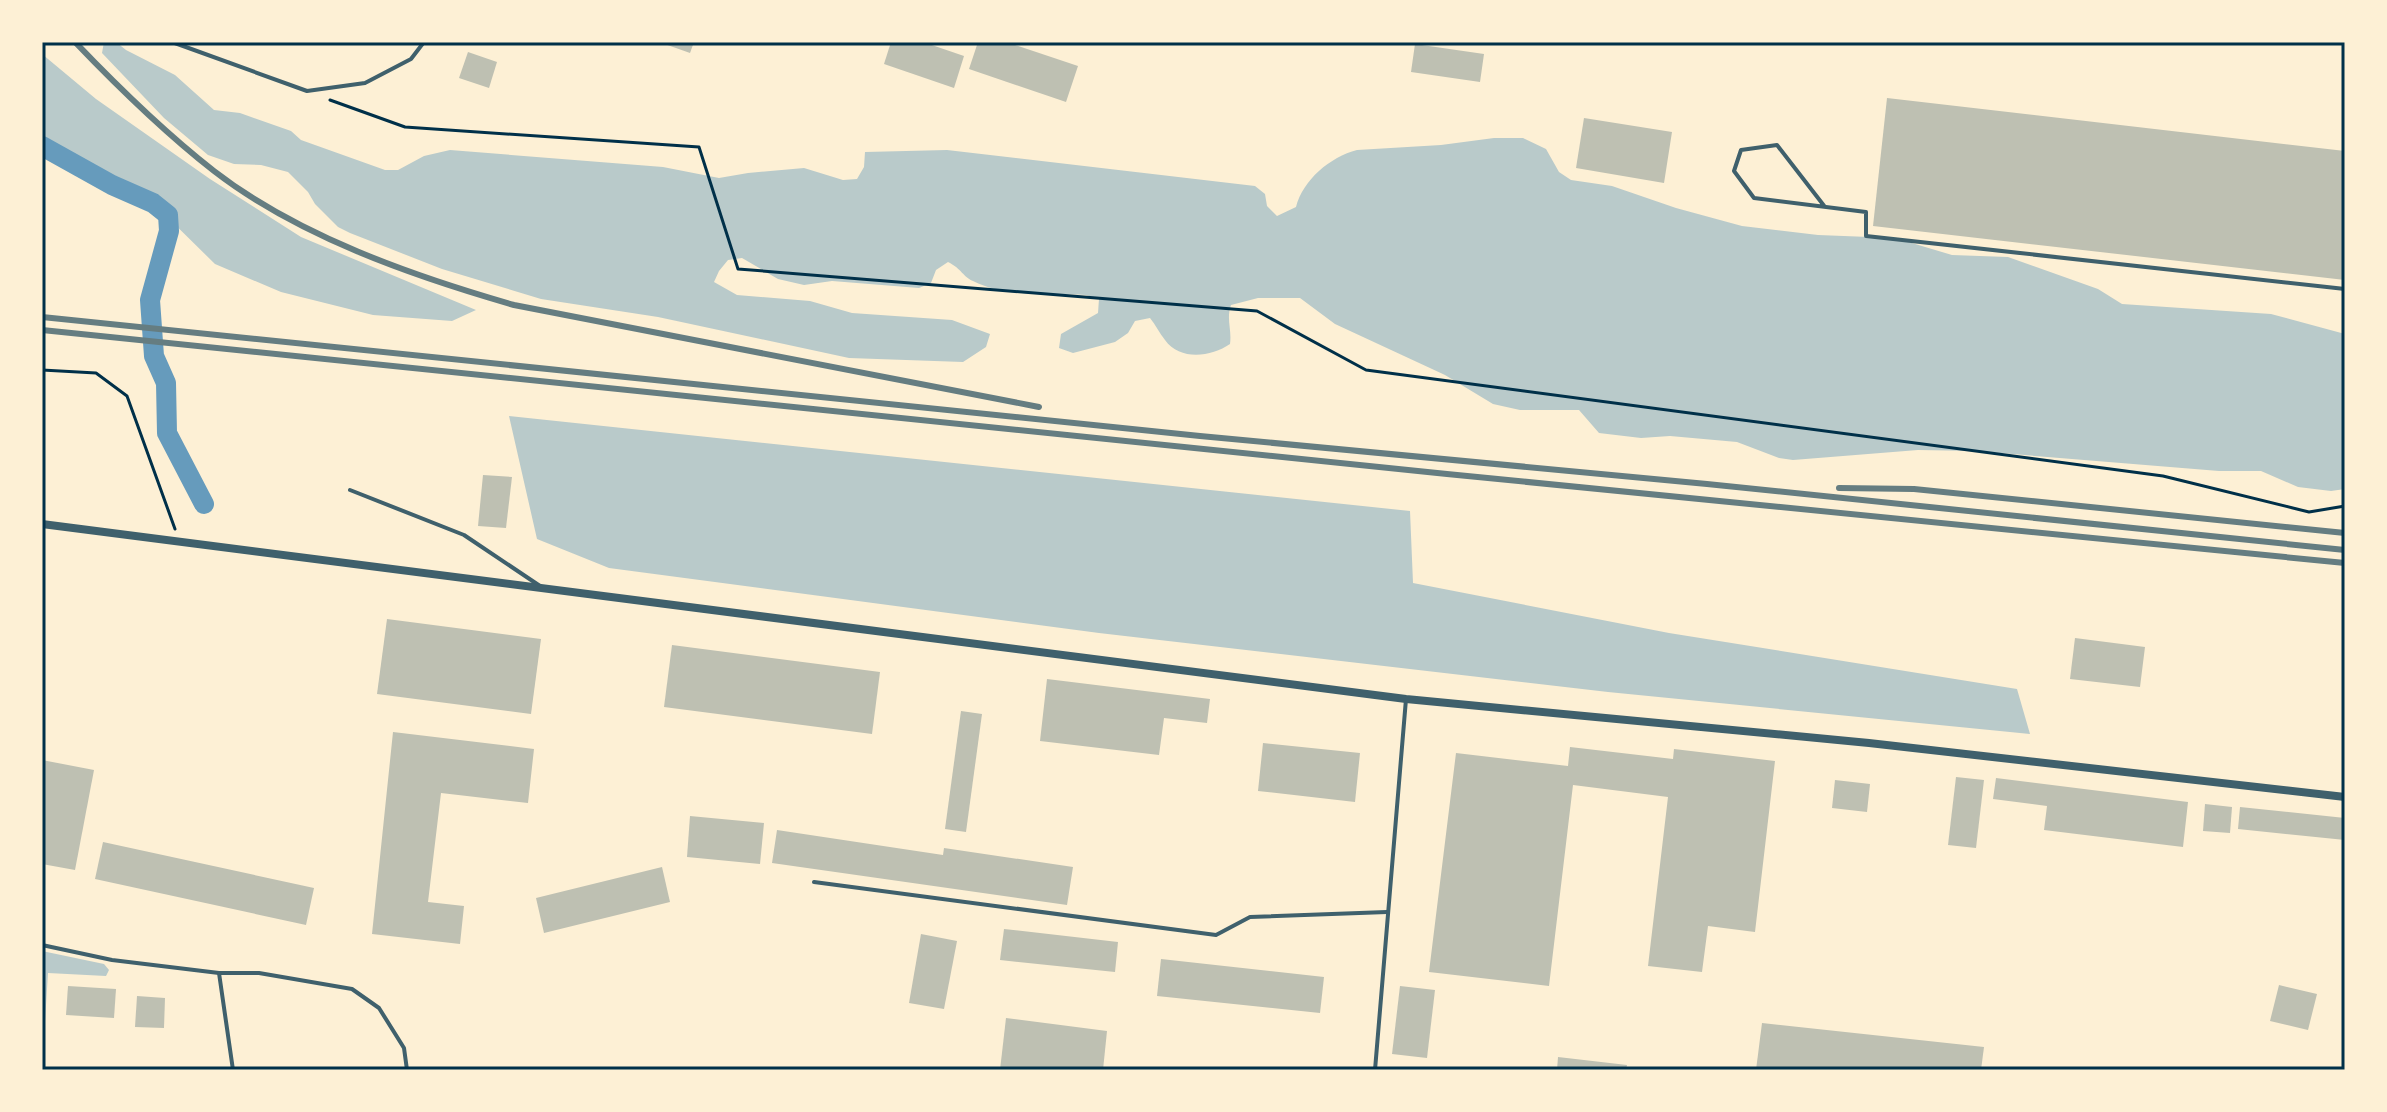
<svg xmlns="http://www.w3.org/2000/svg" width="2387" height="1112" font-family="Commissioner,sans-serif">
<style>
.green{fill:#b9caca}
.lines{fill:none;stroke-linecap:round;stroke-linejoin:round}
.canal{stroke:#669bbc;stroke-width:20}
.building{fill:#bec0b2}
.path{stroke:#003049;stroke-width:3}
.service{stroke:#3f606c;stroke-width:4}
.minor{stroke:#3f606c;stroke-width:8}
.rail{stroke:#657d81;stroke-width:6}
.neatline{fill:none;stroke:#003049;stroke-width:3}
</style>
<rect width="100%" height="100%" fill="#fdf0d5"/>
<g class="green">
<path d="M104,42H116L126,50L175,75L214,110L240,113L291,131L301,140L385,170H398L424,156L450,150L663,167L719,178L748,173L804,168L843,180L857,179L864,167L865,152L947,150L1255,186L1265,194L1267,206L1277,216L1296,207C1303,180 1330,157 1357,150L1441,145L1494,138H1523L1546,149L1559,172L1571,180L1612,186L1676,208L1742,226L1818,235L1895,238L1952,255L2008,257L2098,289L2122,304L2271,314L2345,334V489L2331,491L2298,487L2261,471H2219L1975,451L1918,450L1793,460L1779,458L1737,442L1670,436L1641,438L1599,433L1579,410H1520L1493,404L1445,375L1335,324L1300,298H1258L1231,305C1226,319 1232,329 1230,344C1211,357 1180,361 1165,340C1159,333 1156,325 1150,318L1135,321L1128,333L1115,342L1073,353L1059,348L1061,334L1098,313L1099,299L1086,295C1049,293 1007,298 973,281C963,277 962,269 948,262L936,270L931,283L919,288L832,281L804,285L778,279L742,258L728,260L719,271L714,282L737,295L810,301L852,313L952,320L990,334L986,347L963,362L849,358L658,317L541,299L442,269L350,233L338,227L315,204L308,192L288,172L261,165L234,164L208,155L164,118L102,53Z"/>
<path d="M42,54L96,99L210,179L301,237L476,310L452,321L373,315L281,292L215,264L153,203L112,185L42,146Z"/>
<path d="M509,416L1410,511L1413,583L1669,633L2017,689L2030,734L1608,692L1099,633L609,568L537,539Z"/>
<path d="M42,951L104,964L109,970L106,976L48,973L42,1069Z"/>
</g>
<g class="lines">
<path class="canal" d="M42,146L112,185L153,203L168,215L169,231L150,300L154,356L166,383L167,433L204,504"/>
</g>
<g class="building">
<path d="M659,42H694L690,53Z"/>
<path d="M891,42H923L964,56L954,88L884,64Z"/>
<path d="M978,42H1006L1078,66L1066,102L969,69Z"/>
<path d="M1415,44L1484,54L1480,82L1411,72Z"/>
<path d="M468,52L497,62L489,88L459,78Z"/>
<path d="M1887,98L2345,151V280L1873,226Z"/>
<path d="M1584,118L1672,132L1664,183L1576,168Z"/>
<path d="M483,475L512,477L506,528L478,526Z"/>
<path d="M387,619L541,639L531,714L377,694Z"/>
<path d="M2075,638L2145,647L2140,687L2070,679Z"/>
<path d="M672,645L880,672L872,734L664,707Z"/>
<path d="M1047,679L1210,699L1207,723L1164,718L1159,755L1040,741Z"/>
<path d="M961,711L982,714L966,832L945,829Z"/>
<path d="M393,732L534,749L528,803L441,793L428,902L464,906L460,944L372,934Z"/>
<path d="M1263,743L1360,753L1355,802L1258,791Z"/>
<path d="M1570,747L1673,759L1674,749L1775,761L1755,932L1708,926L1702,972L1648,966L1668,797L1573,785L1549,986L1429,972L1456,753L1568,766Z"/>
<path d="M42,760L94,770L75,870L42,864Z"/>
<path d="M1956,777L1984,780L1976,848L1948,845Z"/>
<path d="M1996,778L2188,802L2183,847L2044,830L2047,806L1993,799Z"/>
<path d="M1835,780L1870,784L1867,812L1832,808Z"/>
<path d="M2205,804L2232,807L2230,833L2203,831Z"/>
<path d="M2240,807L2345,818V840L2238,829Z"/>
<path d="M690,816L764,823L760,864L687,857Z"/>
<path d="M777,830L943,855L944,848L1073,867L1067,905L772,863Z"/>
<path d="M103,842L314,888L306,925L95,879Z"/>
<path d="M662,867L670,902L544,933L536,898Z"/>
<path d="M1004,929L1118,942L1115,972L1000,960Z"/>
<path d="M921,934L957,941L944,1009L909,1003Z"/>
<path d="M1161,959L1324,977L1320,1013L1157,996Z"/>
<path d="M2279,985L2317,994L2308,1030L2270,1021Z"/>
<path d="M68,986L116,989L114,1018L66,1015Z"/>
<path d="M1400,986L1435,990L1427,1058L1392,1054Z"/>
<path d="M137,996L165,998L164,1028L135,1027Z"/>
<path d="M1006,1018L1107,1031L1103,1070H1000Z"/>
<path d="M1762,1023L1984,1047L1981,1070H1756Z"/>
<path d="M1558,1057L1627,1065L1626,1070H1557Z"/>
</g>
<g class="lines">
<g class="path">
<path d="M330,100L405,127L699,147L738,269L1257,311L1366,370L2163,476L2309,512L2345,506"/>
<path d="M42,370L96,373L127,396L175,529"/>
</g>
<g class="service">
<path d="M172,42L307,91L365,83L411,59L424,42"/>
<path d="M1825,207L1777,145L1741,150L1734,171L1754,198L1866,212V236L2345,289"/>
<path d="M350,490L464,535L540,586"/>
<path d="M814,882L1216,935L1250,917L1387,912"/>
<path d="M42,945L112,960L219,973H259L352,989L379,1008L404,1048L407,1070"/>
<path d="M219,973L233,1070"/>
<path d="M1375,1070L1406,699"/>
</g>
<path class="minor" d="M42,524L1406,699L1869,743L2345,797"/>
<g class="rail">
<path d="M75,42C119,88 164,132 214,171C298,236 413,276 514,305L1039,407"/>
<path d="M42,317L1200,436L1707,484L2345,550"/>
<path d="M42,330L1447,474L2345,563"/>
<path d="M1839,488L1914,489L2345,533"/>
</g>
</g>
<rect width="2387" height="1112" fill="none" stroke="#fdf0d5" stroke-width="88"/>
<rect x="44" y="44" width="2299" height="1024" class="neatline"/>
</svg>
